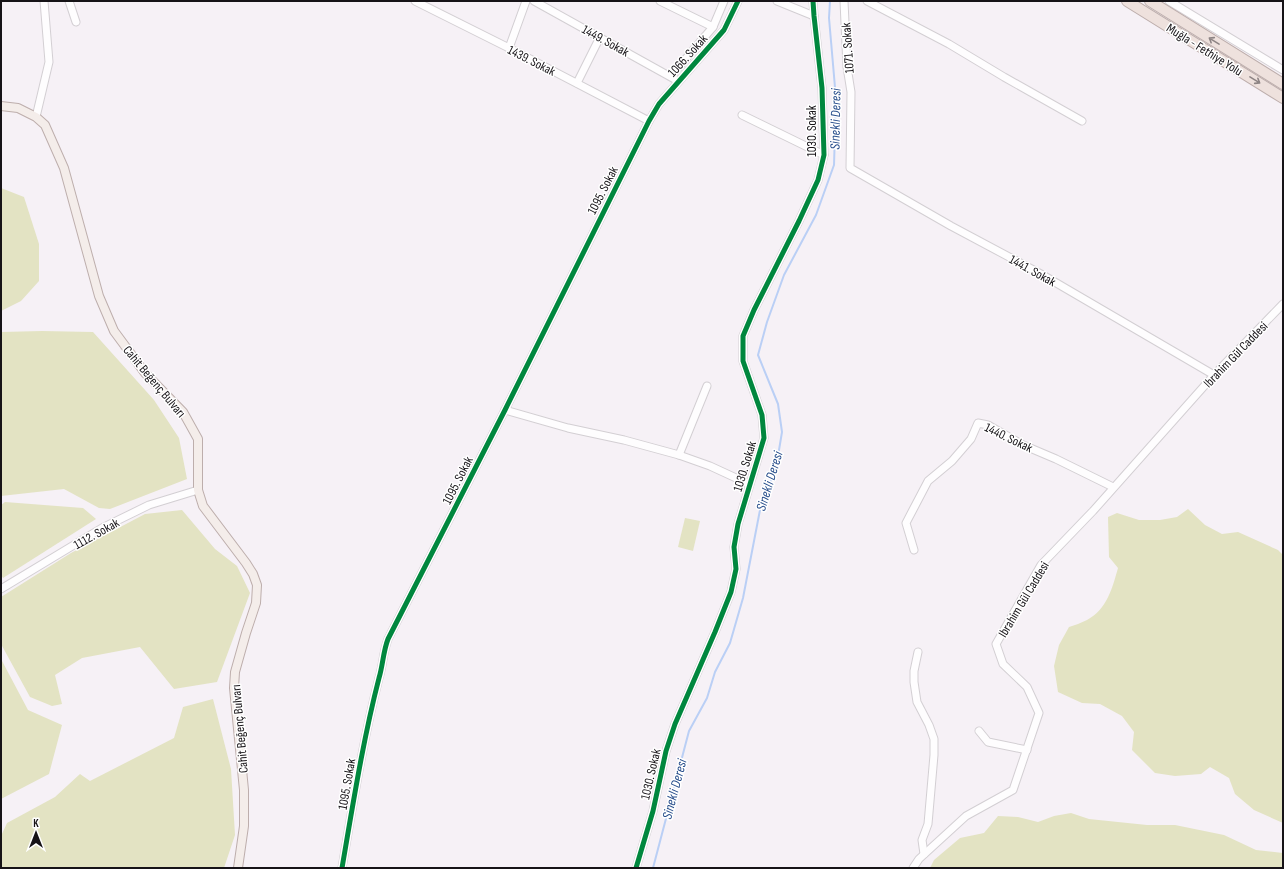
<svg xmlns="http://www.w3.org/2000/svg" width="1284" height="869" font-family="'Sofia Sans Condensed',sans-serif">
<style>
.green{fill:#e3e3c3}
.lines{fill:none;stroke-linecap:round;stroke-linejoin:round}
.stream{stroke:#bacff5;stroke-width:2}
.minor-casing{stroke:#d3cfd3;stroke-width:9}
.major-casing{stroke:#bdaeac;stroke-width:10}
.highway-casing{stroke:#bdaeac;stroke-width:12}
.minor{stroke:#fefdfe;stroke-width:7}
.major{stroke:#f4edea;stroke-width:8}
.highway{stroke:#eee1dd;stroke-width:10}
.cycleway-casing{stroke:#fff;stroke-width:8}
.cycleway{stroke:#00873e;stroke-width:5}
.oneway{stroke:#8d8484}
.labels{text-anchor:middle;stroke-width:3;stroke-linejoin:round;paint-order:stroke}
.street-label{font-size:13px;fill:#161317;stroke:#fff}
.water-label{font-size:14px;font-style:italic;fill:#284e8c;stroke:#fff}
</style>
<rect width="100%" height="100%" fill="#f6f1f6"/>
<g class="green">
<path d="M1,188L24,197L39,244V281L21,301L1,311Z"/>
<path d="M42,331L93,332L154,400L179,438L187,479L110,509L99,508L64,489L1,496V332Z"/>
<path d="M5,502L83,508L96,519L3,578L1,575V505Z"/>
<path d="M1188,509L1205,525L1222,534L1238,532L1278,550L1283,555V823L1254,810L1235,794L1229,778L1210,767L1201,774L1175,776L1155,773L1132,750L1134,732L1122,716L1100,704L1082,703L1058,692L1054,666L1059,645L1069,627C1075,625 1081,623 1087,620C1107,609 1112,589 1118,568L1109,557L1108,517L1117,513L1139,520H1160L1177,517Z"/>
<path d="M182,510L215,549L237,566L250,593L217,682L174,689L140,647L82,658L55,675L62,704L52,706L30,697L1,644V597L71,553L145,514Z"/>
<path d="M685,518L700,521L693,551L678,547Z"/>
<path d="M1,659L28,710L62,725L49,774L1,799Z"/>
<path d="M213,699L231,769L235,835L224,868H1V836L7,823L55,797L80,774L90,781L174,738L183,707Z"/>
<path d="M1071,813L1089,819L1147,825H1175L1224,835L1256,850L1283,853V868H930L934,860L960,838L984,833L998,816L1018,817L1038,822L1054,816Z"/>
</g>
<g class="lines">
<path class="stream" d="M653,868L689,731L707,698L715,672L730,643L743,598L760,510L776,468L782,432L778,404L758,355L767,322L784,275L816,215L834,165L836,99L829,18L830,1"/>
<defs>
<g id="minor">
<path d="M69,1L76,22"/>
<path d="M415,1L509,48L649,121"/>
<path d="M534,1L678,81"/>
<path d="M660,1L713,27"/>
<path d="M777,1L814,16"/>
<path d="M844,1L847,67L851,92L850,168L951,226L1041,274L1214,375"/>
<path d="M867,1L949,44L1004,77L1082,121"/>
<path d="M1169,1L1283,70"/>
<path d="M509,48L526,1"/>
<path d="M671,76L713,27L724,1"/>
<path d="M577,83L600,37"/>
<path d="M742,115L824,155"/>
<path d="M36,117L49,62L44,1"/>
<path d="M505,410L568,428L624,440L679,455L710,466L749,484"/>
<path d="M679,455L707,386"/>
<path d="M914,550L906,523L928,481L952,461L971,439L978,423L988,425L1023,445L1056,459L1113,487"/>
<path d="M1,589L102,528L149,505L198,490"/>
<path d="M918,652L914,671V682L917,702L929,725L934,739V755L928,824L922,840L924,854"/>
<path d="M979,731L988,742L1027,750"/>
<path d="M342,868C353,804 363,740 379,678C383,665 383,652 388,639L505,410L649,121L659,104L724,30L738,1"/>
<path d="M636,868L653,811L666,751L675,724L715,632L731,592L736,569L734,547L738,524L764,438L762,415L743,361V336L754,310L799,221L818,180L824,155L822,88L814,16L813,1"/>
<path d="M913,868L919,859L966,816L1013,790L1039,713L1027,687L1003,664L996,644L1041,565L1093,511L1214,375L1283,304"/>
</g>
<path id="major" d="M1,106L18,108L36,117L45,125L64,168L99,296L114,331L145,373L183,412L198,439V490L203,506L246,563L253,574L257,585L256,603L246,633L235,672L234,688L244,790V826L238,868"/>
<g id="highway">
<path d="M1127,1L1283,98"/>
<path d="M1150,1L1283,84"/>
</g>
</defs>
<use href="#minor" class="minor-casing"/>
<use href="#major" class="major-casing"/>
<use href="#highway" class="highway-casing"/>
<use href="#minor" class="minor"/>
<use href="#major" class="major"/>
<use href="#highway" class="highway"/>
<defs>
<g id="cycleway">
<path d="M342,868C353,804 363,740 379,678C383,665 383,652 388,639L505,410L649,121L659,104L724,30L738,1"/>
<path d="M636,868L653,811L666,751L675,724L715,632L731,592L736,569L734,547L738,524L764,438L762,415L743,361V336L754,310L799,221L818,180L824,155L822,88L814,16L813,1"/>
</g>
</defs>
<use href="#cycleway" class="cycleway-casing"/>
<use href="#cycleway" class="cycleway"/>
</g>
<defs><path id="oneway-shaft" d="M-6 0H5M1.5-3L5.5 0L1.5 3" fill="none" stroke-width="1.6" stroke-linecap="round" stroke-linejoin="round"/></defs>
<g class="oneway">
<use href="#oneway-shaft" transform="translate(1214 41) rotate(-148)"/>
<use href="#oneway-shaft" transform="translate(1255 80) rotate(32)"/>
</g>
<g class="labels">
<g class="street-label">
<text transform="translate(606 40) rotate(29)" y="5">1449. Sokak</text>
<text transform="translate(847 48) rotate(-94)" y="5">1071. Sokak</text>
<text transform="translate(1205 49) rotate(32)" y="5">Muğla - Fethiye Yolu</text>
<text transform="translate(687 55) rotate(-48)" y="5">1066. Sokak</text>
<text transform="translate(532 60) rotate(27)" y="5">1439. Sokak</text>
<text transform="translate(811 131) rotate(-90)" y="5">1030. Sokak</text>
<text transform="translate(602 190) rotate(-63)" y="5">1095. Sokak</text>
<text transform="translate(1033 270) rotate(29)" y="5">1441. Sokak</text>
<text transform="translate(1235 354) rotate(-46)" y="5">Ibrahim Gül Caddesi</text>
<text transform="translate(155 381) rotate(50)" y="5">Cahit Beğenç Bulvarı</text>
<text transform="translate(1009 437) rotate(26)" y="5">1440. Sokak</text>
<text transform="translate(744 466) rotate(-73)" y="5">1030. Sokak</text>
<text transform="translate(457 480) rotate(-63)" y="5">1095. Sokak</text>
<text transform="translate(96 533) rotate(-29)" y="5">1112. Sokak</text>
<text transform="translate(1023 599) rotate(-59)" y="5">Ibrahim Gül Caddesi</text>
<text transform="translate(239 729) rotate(-95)" y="5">Cahit Beğenç Bulvarı</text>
<text transform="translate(650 774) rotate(-77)" y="5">1030. Sokak</text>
<text transform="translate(346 784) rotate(-80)" y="5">1095. Sokak</text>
</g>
<g class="water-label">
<text transform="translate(835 119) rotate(-89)" y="5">Sinekli Deresi</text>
<text transform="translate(769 481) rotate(-73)" y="5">Sinekli Deresi</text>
<text transform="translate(674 789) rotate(-75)" y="5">Sinekli Deresi</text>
</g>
</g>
<rect width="1284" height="869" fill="none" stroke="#161317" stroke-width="4"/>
<g transform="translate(36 833)" stroke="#ffffff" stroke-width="3" paint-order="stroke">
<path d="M0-3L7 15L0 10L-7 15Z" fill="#161317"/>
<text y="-6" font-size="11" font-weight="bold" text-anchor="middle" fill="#161317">K</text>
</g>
</svg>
